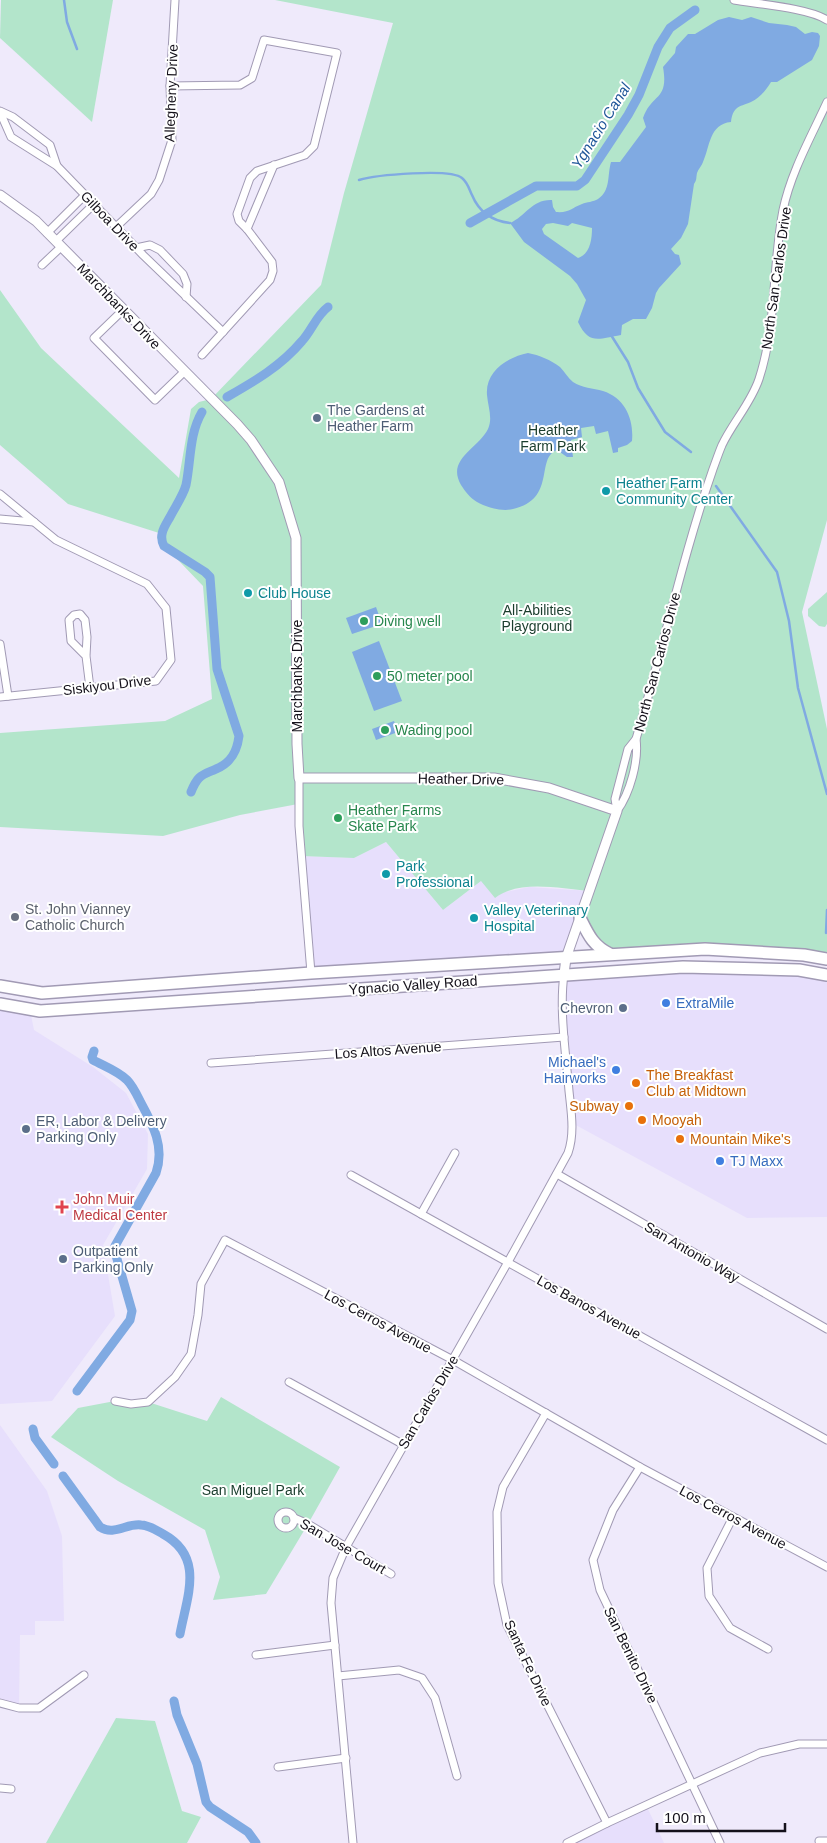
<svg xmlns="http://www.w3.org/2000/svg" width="827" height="1843" font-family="Arial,sans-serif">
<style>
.built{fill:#e7dffc}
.green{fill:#b3e5cb}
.water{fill:#80aae2;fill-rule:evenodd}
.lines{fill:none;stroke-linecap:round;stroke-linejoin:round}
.stream{stroke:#80aae2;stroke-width:2.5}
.canal{stroke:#80aae2;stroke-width:9}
.minor-casing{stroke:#a19ab4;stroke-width:9}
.tertiary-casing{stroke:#a19ab4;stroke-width:11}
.trunk-casing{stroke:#a19ab4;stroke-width:14}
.minor{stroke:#fff;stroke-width:7}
.tertiary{stroke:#fff;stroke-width:9}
.trunk{stroke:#fff;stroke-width:11}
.service-dot{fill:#5c6f8a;stroke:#fff;stroke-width:2}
.culture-dot{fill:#0f9aa8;stroke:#fff;stroke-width:2}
.leisure-dot{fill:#2e9e5b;stroke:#fff;stroke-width:2}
.worship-dot{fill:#6b7280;stroke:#fff;stroke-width:2}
.shop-dot{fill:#3f7fe0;stroke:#fff;stroke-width:2}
.food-dot{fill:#e8710a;stroke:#fff;stroke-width:2}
.health-dot{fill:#e0444e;stroke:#fff;stroke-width:2}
.labels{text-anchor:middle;stroke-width:4;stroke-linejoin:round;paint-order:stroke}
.street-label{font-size:14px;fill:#14111a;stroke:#fff}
.service-label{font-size:14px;fill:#4e5e75;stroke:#fff;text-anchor:start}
.park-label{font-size:14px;fill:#1a3d2d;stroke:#fff}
.culture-label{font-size:14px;fill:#0d838f;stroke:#fff;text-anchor:start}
.leisure-label{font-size:14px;fill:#27864d;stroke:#fff;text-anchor:start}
.worship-label{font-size:14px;fill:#5b616d;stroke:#fff;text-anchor:start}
.shop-label{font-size:14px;fill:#366cbe;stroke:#fff;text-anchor:start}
.food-label{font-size:14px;fill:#c56008;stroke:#fff;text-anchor:start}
.health-label{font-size:14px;fill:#be3a42;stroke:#fff;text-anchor:start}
.water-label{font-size:15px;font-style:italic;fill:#205699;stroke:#fff}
</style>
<rect width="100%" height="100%" fill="#efeafb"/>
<g class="built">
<path d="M386,842L443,910L481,881L496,894L529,887L590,891L566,958L311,973L301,856L354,858Z"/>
<path d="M683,967L827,975V1217L747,1218L572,1123L564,1037V974Z"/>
<path d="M0,1004L30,1010L34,1030L93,1067L126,1093L148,1134L147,1169L103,1245L115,1316L52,1401L0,1404Z"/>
<path d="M0,1425L47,1491L62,1536L64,1621H35V1635H20L19,1708L0,1703Z"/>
<path d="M646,1805L664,1843H567Z"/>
</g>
<g class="green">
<path d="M1,0H113L92,122L0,38Z"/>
<path d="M275,0H827V520L802,612L827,729V959L759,953L612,955L580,918L590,891C560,889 520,879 495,898L481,881L443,910L386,842L354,858L301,856L298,804L240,815L163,836L0,827V733L165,721L212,699L203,586L157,538L159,533L68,504L0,445V290L41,348L179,478L191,409L199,402L211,399L321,285L344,193L393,23Z"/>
<path d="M827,592V624L825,627L819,626L808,616V609Z"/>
<path d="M221,1397L340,1467L308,1524L266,1594L213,1600L220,1577L205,1530L118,1481L51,1437L78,1408L115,1401L148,1402L207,1421Z"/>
<path d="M116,1718L155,1721L182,1811L201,1817L187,1843H46Z"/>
</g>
<g class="water">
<path d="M729,17L742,20L751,17L769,23L787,25L796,27L805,34L812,32L818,33L820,36L819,46L812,60L777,82H771C766,90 760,98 751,102C738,107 733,107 731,122C709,124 710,147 703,162C702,166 698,169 697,173C696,178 697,180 694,184L688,224L681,238L671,249L675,254L679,255L681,264L659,288L656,293L652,308L646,319H633L622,325L621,335C598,339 589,345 578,322L586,300L577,284L570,276L524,242L510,223C526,216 532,199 552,200L553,207L556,212C570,213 571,208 582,204C587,202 593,202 598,199C611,190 607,176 611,162H620L646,127L643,118C652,93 669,101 663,67L675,53L676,47L688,34H695L718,20ZM553,223L568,226L572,223L592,228C592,240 590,254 578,258L544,234L542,229L546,224Z"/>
<path d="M528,353C539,355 551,360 560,367C565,372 568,378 573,382C582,388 593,388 603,391C625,398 634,419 632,441L627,445L618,448V452L613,453L608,431L596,434L594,426L581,428L582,437L571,440L573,457H567L557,450C535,458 557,499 513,509C502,512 486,507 477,502C470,498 465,491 461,485C446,459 478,449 488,429C493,418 488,407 487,395C485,371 508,357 528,353Z"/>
<path d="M376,607L382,624L352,634L346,618Z"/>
<path d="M379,641L402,701L374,711L352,652Z"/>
<path d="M394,721L398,732L376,740L372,729Z"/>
</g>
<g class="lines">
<g class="stream">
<path d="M64,0L67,22L77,49"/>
<path d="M359,180C375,175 451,168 462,178C468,183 469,189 472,195C479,212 492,221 510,223"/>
<path d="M611,335L628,362L638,388L665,432L691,452"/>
<path d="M716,486L777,572L789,621L798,688L827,794"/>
<path d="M826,933L827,910"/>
</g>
<g class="canal">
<path d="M470,223L536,186H577L585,180L628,115L639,95L658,47L670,28L695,10"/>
<path d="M227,397C255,381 281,366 302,341C312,330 316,316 328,307"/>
<path d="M191,792C193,787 195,782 199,778C204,773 210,772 216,769C231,763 237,752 239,736L217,669L210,577L205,572L164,546C158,535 165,526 170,517C175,507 183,496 186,485C191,461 189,434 202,412"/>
<path d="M77,1391L130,1320L132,1311L115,1252V1246L156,1173C165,1147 153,1125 141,1103C137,1095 133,1086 127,1080C118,1071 104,1066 93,1060L92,1057L94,1051"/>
<path d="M33,1429L35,1438L54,1464"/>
<path d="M63,1476L100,1527C114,1536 127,1523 141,1525C149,1525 156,1530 163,1534C205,1557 187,1596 180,1634"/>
<path d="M174,1701L177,1715L197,1764L206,1802L210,1807L248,1832L256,1843"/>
</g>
<defs>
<g id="minor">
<path d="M734,0C757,4 809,8 827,20"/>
<path d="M170,86L240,85L252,78L264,40L337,53L314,146L305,155L257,171L250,178L237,214L239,221L247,229L272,262L273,271L270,280L202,355"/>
<path d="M0,111L13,117L50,145L57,166"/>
<path d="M0,112L11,137L57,166L143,255L223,332"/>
<path d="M116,227L151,194L159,180L172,140L170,86L175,0"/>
<path d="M247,229L274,165"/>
<path d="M47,233L85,195"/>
<path d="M56,241L94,204"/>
<path d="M136,248L150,245L160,250L183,274L187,284L186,297"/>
<path d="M42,265L61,247"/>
<path d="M123,310L94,338L155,400L184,372"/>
<path d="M0,494L56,540L147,584L166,608L171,660L156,681L0,697"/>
<path d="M0,519L34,522"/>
<path d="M0,644L8,696"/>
<path d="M86,656L71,641L69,620L74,615L80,614L85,620L87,637L86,656L90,688"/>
<path d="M636,739C663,649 682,558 713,469C716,461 719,452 722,445C733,422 751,403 759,379C777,324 772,266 783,210C791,172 811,137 827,102"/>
<path d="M636,739C639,761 630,793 617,811L615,799L628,749Z"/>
<path d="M299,778V826L311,973"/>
<path d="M211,1063L564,1037"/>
<path d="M557,1174L827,1329"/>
<path d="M351,1175L827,1440"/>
<path d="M421,1214L455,1153"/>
<path d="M289,1382L404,1445"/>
<path d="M115,1401L131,1404L148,1402L175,1377L191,1354L198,1315L201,1284L225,1240L453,1360L640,1467L827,1567"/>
<path d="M546,1413L503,1487L497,1512L498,1583L507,1625L607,1823"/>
<path d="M640,1467L613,1510L593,1560L600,1590L720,1843"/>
<circle cx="286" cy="1520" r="8"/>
<path d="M733,1517L707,1568L709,1596L730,1628L768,1649"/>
<path d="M294,1518L308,1524L391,1574"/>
<path d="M256,1655L335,1645"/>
<path d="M338,1676L399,1670L422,1678L435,1698L457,1776"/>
<path d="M0,1703L19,1708H39L84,1675"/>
<path d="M278,1767L346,1758"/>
<path d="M0,1788L11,1789"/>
<path d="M819,1841H827"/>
<path d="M353,1843L331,1603L333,1578L346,1547L508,1262L568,1153C575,1133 571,1111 569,1091C566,1054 559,1011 564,974"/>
<path d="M567,1843L607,1823L760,1753L799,1744H827"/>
</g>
<path id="tertiary" d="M0,195L36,221L237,424L251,440L279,482L296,538L297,744L299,778H494L549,788L617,811L566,958L564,974"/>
<g id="trunk">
<path d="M580,918C588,934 593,946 610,954"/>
<path d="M0,986L42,993L311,973L705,949L804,955L827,959"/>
<path d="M0,1004L40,1011L683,967L799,970L827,975"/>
</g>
</defs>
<use href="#minor" class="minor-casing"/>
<use href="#tertiary" class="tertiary-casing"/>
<use href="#trunk" class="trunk-casing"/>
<use href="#minor" class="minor"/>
<use href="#tertiary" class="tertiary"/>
<use href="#trunk" class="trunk"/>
</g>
<g class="service-dot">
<circle cx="317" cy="418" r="5"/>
<circle cx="623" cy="1008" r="5"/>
<circle cx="26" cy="1129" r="5"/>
<circle cx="63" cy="1259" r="5"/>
</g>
<g class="culture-dot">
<circle cx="606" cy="491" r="5"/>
<circle cx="248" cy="593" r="5"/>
<circle cx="386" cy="874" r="5"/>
<circle cx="474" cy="918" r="5"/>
</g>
<g class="leisure-dot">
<circle cx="364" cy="621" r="5"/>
<circle cx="377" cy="676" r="5"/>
<circle cx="385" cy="730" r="5"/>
<circle cx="338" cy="818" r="5"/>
</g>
<circle class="worship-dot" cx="15" cy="917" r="5"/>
<g class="shop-dot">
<circle cx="666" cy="1003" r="5"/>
<circle cx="616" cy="1070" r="5"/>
<circle cx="720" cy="1161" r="5"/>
</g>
<g class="food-dot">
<circle cx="636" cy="1083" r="5"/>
<circle cx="629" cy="1106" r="5"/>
<circle cx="642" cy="1120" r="5"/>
<circle cx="680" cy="1139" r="5"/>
</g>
<path class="health-dot" d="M59.5 1199.5h5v5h5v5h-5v5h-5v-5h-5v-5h5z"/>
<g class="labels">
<g class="street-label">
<text transform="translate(171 93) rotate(-88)" y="5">Allegheny Drive</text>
<text transform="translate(110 221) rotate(46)" y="5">Gilboa Drive</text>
<text transform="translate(776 278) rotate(-82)" y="5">North San Carlos Drive</text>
<text transform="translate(119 306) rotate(46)" y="5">Marchbanks Drive</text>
<text transform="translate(657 662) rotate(-75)" y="5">North San Carlos Drive</text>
<text transform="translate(297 676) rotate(-90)" y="5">Marchbanks Drive</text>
<text transform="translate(107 685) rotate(-7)" y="5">Siskiyou Drive</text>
<text transform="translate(461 779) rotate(1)" y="5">Heather Drive</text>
<text transform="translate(413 985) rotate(-4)" y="5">Ygnacio Valley Road</text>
<text transform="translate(388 1050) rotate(-4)" y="5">Los Altos Avenue</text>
<text transform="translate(692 1252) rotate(30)" y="5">San Antonio Way</text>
<text transform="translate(589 1307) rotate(29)" y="5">Los Banos Avenue</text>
<text transform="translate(378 1321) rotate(28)" y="5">Los Cerros Avenue</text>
<text transform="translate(428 1402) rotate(-60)" y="5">San Carlos Drive</text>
<text transform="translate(733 1517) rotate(28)" y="5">Los Cerros Avenue</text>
<text transform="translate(343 1546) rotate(30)" y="5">San Jose Court</text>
<text transform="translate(631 1655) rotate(64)" y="5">San Benito Drive</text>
<text transform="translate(528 1663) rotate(65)" y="5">Santa Fe Drive</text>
</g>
<g class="service-label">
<text x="327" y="415">The Gardens at<tspan x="327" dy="16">Heather Farm</tspan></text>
<text x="613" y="1013" text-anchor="end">Chevron</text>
<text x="36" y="1126">ER, Labor &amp; Delivery<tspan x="36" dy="16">Parking Only</tspan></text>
<text x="73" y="1256">Outpatient<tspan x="73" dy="16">Parking Only</tspan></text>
</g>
<g class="park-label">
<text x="553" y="435">Heather<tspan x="553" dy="16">Farm Park</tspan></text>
<text x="537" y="615">All-Abilities<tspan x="537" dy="16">Playground</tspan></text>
<text x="253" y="1495">San Miguel Park</text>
</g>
<g class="culture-label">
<text x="616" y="488">Heather Farm<tspan x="616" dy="16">Community Center</tspan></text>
<text x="258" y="598">Club House</text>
<text x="396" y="871">Park<tspan x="396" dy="16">Professional</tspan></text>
<text x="484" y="915">Valley Veterinary<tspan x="484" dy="16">Hospital</tspan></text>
</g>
<g class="leisure-label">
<text x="374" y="626">Diving well</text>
<text x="387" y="681">50 meter pool</text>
<text x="395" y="735">Wading pool</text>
<text x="348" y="815">Heather Farms<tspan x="348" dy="16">Skate Park</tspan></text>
</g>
<g class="worship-label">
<text x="25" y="914">St. John Vianney<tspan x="25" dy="16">Catholic Church</tspan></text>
</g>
<g class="shop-label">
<text x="676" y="1008">ExtraMile</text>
<text x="606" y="1067" text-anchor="end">Michael's<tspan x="606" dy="16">Hairworks</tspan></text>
<text x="730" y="1166">TJ Maxx</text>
</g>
<g class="food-label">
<text x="646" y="1080">The Breakfast<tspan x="646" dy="16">Club at Midtown</tspan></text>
<text x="619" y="1111" text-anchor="end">Subway</text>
<text x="652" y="1125">Mooyah</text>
<text x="690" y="1144">Mountain Mike's</text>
</g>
<g class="health-label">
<text x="73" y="1204">John Muir<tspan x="73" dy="16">Medical Center</tspan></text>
</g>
<g class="water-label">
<text transform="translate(601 126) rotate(-58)" y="5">Ygnacio Canal</text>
</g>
</g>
<path d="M657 1823v8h128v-8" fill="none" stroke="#14111a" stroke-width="2.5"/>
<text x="664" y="1823" font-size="15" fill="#14111a" stroke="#ffffff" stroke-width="4" paint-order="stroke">100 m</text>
</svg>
